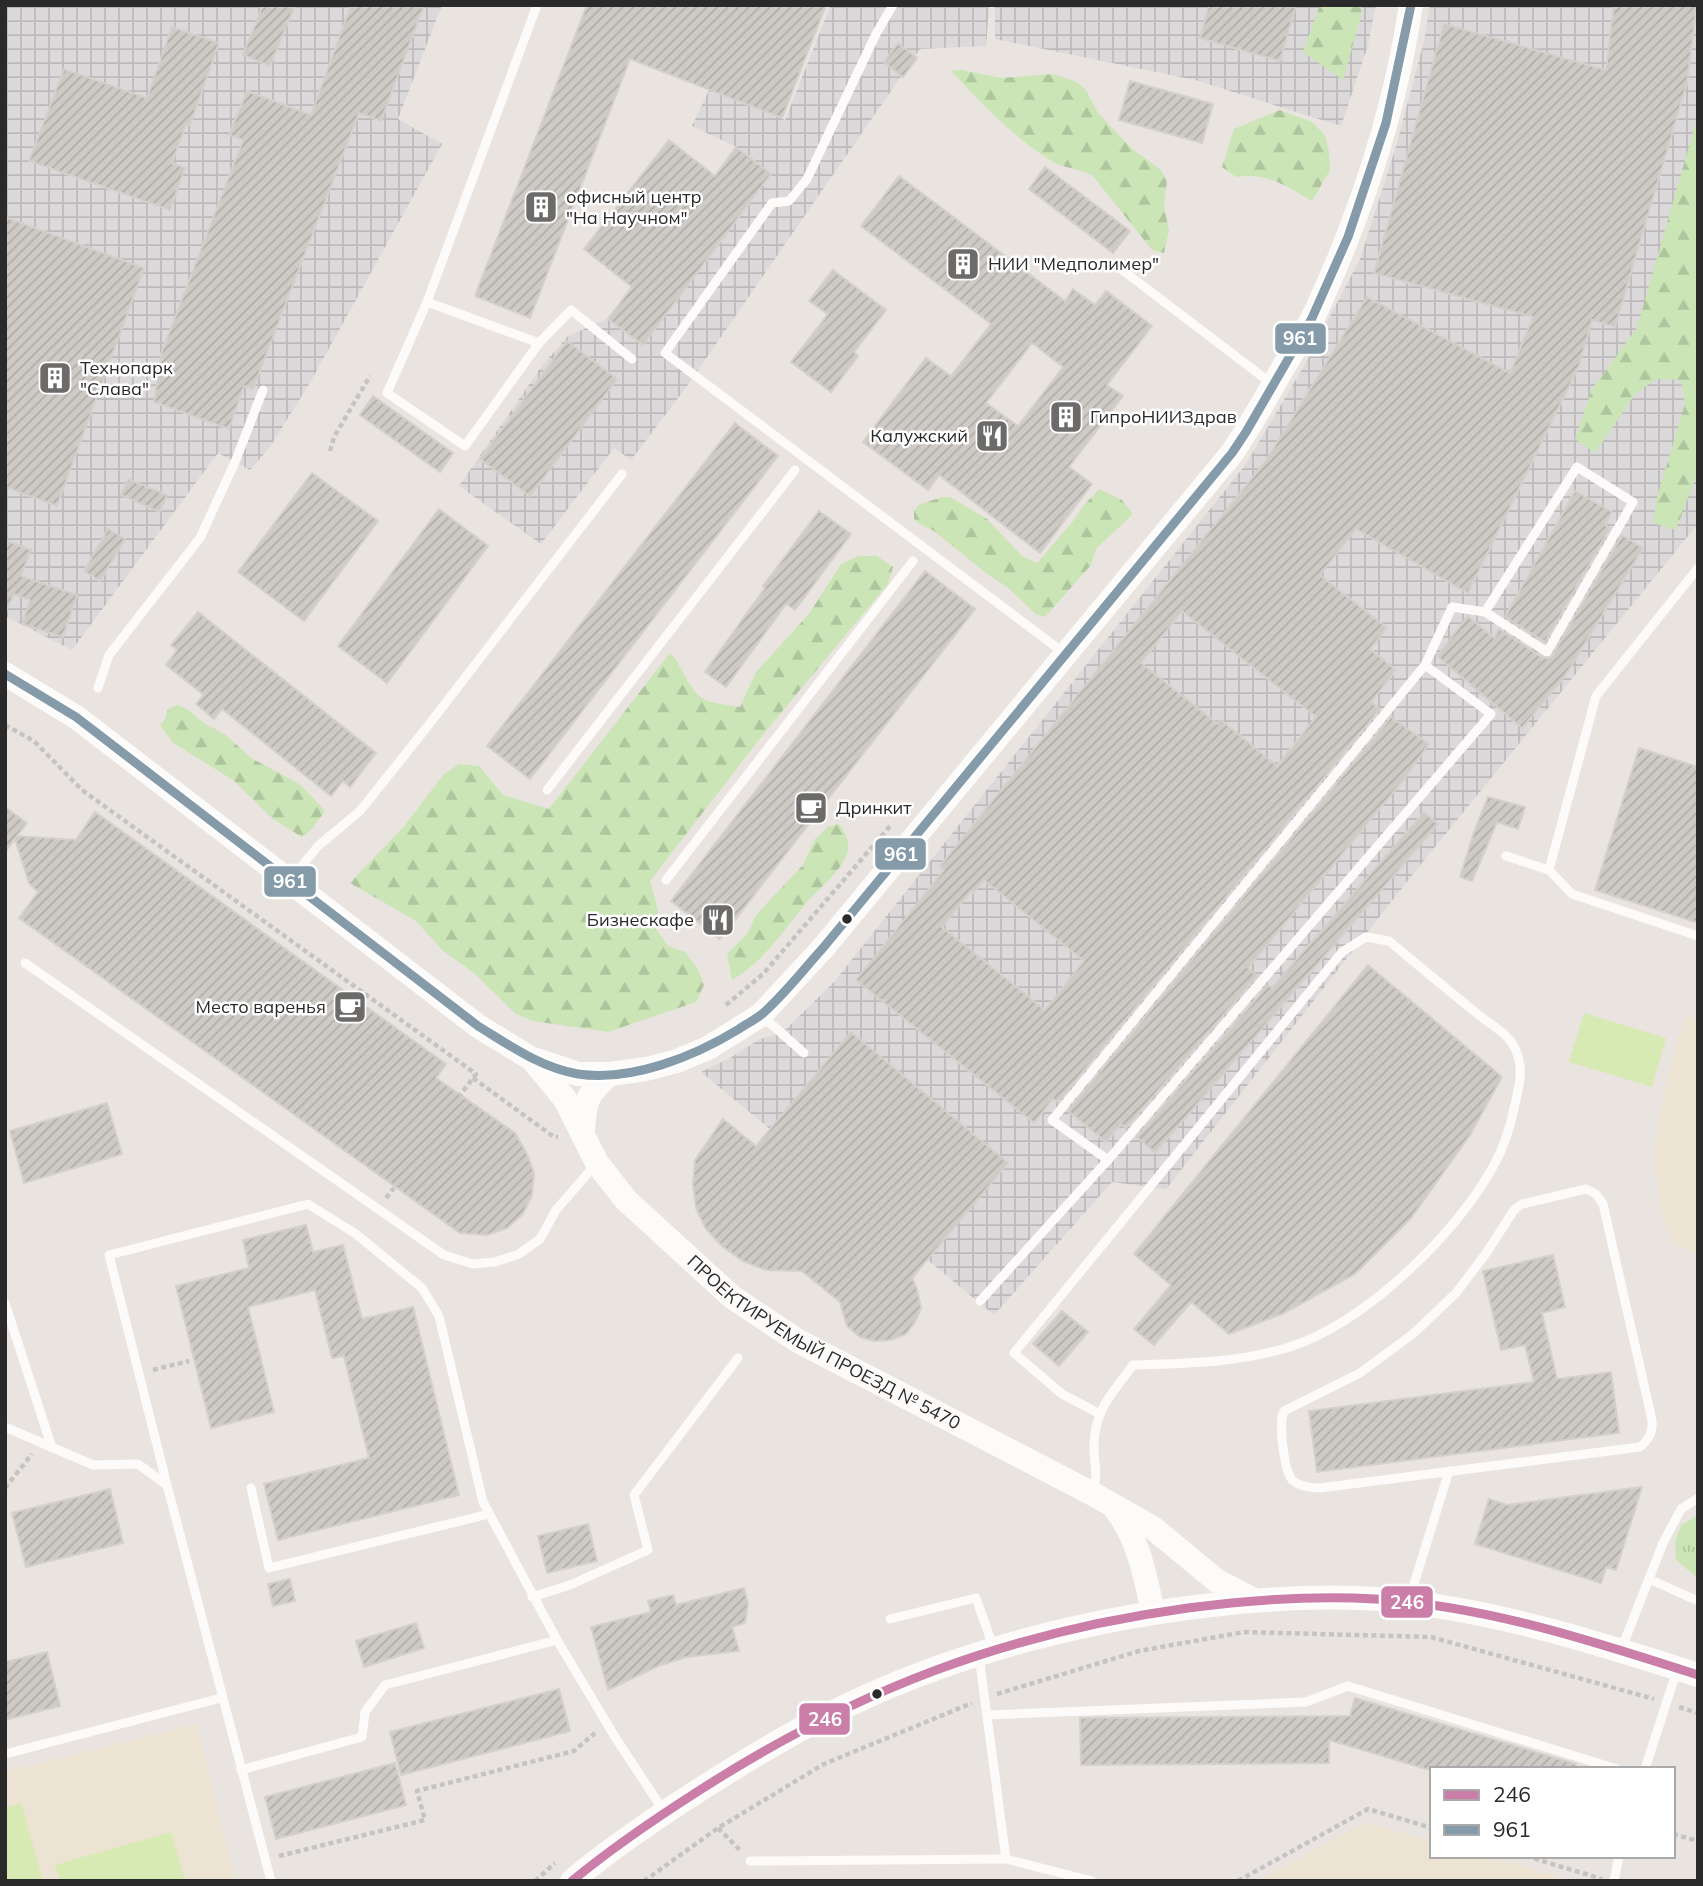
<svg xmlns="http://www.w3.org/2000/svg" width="1703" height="1886" font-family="Mulish,sans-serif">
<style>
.industrial{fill:url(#industrial-grid)}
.education{fill:#ece3d3}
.grass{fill:url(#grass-tufts)}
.forest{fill:url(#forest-firs)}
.pitch{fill:#d7eab3}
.building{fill:url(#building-hatch);stroke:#d4d0cb;stroke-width:2;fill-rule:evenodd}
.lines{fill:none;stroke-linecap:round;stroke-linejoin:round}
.path{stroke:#c5c4c4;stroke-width:4.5;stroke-dasharray:5 3.5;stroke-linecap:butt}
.lane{stroke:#fcfbfa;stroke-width:9}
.secondary{stroke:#fcfbfa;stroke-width:24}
.bus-1-casing{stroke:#fff;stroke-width:14}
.bus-2-casing{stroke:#fff;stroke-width:14}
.bus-1{stroke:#ca7ea8;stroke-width:9}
.bus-2{stroke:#859baa;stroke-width:9}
.bus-dot{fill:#2a2a2a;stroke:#fff;stroke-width:2.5}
.labels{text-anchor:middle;stroke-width:5;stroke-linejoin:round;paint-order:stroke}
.poi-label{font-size:18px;fill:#2a2a2a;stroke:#fff;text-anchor:start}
.street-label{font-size:18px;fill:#2a2a2a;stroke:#fff}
.line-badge{stroke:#fff;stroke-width:2.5}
.badge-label{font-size:19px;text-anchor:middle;font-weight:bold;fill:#fff}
</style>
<defs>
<pattern id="industrial-grid" width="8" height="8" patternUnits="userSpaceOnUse" patternTransform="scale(1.75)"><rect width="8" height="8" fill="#dcd9db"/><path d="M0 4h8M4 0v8" fill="none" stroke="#bdbabc"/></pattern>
<pattern id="grass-tufts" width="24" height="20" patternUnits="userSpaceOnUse" patternTransform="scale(1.75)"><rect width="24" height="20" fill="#cbe5b6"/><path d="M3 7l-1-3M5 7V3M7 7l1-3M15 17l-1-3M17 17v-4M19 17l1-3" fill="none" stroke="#aec59d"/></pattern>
<pattern id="forest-firs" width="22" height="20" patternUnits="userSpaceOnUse" patternTransform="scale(1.75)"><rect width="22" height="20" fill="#cbe5b6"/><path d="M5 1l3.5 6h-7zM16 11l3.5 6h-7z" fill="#aec59d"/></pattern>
<pattern id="building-hatch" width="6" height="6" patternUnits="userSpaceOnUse" patternTransform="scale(1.75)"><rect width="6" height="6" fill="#cecac6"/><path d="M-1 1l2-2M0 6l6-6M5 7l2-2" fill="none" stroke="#b1aeaa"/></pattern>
</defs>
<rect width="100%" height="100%" fill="#e9e4df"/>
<g class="industrial">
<path d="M5,5H442L398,119L442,144L311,381L270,447L250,470L218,453L72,650L5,616Z"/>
<path d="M826,5H989L986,46L920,49L687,386L631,460L614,448L541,544L459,486L541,367L568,336L607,319L736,147L692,126L709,90L785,120L830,7Z"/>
<path d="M995,5H1376L1368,45L1341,126L1195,80L995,39Z"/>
<path d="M1430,5H1698L1697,525L1413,874L1166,1189L1112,1182L994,1315L701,1072L730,1058L760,1039L782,1033L834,982L1246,464L1305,364L1360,259L1395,150L1424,41Z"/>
</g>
<g class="education">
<path d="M1685,1016L1698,1020V1255L1677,1245L1664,1226L1656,1169L1657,1130L1666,1084Z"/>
<path d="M197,1724L235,1881H5V1772Z"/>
<path d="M1365,1823L1432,1841V1856H1486L1573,1881H1257Z"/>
</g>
<path class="grass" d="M1698,1515V1578L1676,1560L1675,1542L1681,1525Z"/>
<g class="forest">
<path d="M1320,5H1362L1360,20L1343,80L1303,52Z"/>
<path d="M962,70L1001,78L1053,74L1077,82L1086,90L1098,113L1131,148L1161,170L1167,181L1164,207L1169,230L1164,253L1152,250L1093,176C1080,168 1063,168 1053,162C1014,138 982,104 951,71Z"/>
<path d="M1280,110L1312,122L1325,135L1329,152L1330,170L1312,201C1287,186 1266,172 1236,177L1222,167L1234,129Z"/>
<path d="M1698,115V471L1676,530L1653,523L1657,497L1685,404L1681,380L1657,379L1636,393L1595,453L1575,439L1592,389L1637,328Z"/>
<path d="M1099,489L1122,500L1133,514L1096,549L1091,565L1045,617L1037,615L1007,587L986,573L934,531L919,524L914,519V511L919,505L942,497H950L987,519L1022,556L1037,563L1074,520L1082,507Z"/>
<path d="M858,556H877L893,567L888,584L765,732L650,881L658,911L656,929L668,946L685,952L697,968L704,985L696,1002L608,1032L533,1021L516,1014L474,973L443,951L416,921L350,883L406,824L443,775L459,764L479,766L503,795L549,809L670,653C683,666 687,688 702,698C711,704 730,705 740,707L756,672L809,614L841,564Z"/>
<path d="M178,705L188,710L205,724L226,735L251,758L301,785L325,811L311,830L302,837L273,819L233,780L173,743L160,725L165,720L168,709Z"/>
<path d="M839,824C844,830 849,840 848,849C845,869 820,887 808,901C784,929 764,962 732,980L727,954L747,934L756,915L803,865L815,839L829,826Z"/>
</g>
<g class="pitch">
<path d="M1584,1013L1666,1038L1652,1087L1569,1062Z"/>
<path d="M21,1803L43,1881H5V1808Z"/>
<path d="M171,1832L185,1881H60L55,1865Z"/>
</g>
<g class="building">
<path d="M263,5H295L270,66L243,55Z"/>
<path d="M351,5H424L381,121L359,113L253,389L244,386L229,429L154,402L161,354L243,140L229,135L247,91L311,115Z"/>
<path d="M587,5H826L782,118L630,59L530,318L475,296Z"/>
<path d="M1209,5H1296L1280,61L1200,38Z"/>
<path d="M1614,5H1697L1687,83L1615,327L1592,320L1579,366L1468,593L1356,529L1320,575L1387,628L1370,649L1396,670L1371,702L1380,709L1058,1102L1053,1099L1034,1123L856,980L944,870L940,866L1265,462L1367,297L1510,373L1533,317L1374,273L1444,24L1606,70ZM1182,611L1316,717L1277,766L1221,720L1218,724L1141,663ZM984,880L1084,961L1045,1010L942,927L971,891L973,893Z"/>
<path d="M172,27L219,43L190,125L186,124L172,163L185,168L170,210L29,161L64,69L147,98Z"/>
<path d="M898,43L917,58L903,77L884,62Z"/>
<path d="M1130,81L1213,104L1202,143L1119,120Z"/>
<path d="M669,140L715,176L736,147L771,174L643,345L608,319L632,287L584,249Z"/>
<path d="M1045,167L1130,231L1113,253L1029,189Z"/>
<path d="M899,176L1065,301L1073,289L1095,305L1106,291L1152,326L1107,385L1123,396L1069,467L1092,484L1040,553L939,475L928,490L863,442L926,358L951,376L991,324L861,226ZM1032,343L1063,367L1018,426L986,403Z"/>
<path d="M5,217L144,268L57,506L5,487Z"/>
<path d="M833,270L886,310L854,352L858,356L831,392L791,362L828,314L809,301Z"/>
<path d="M567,341L617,379L530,496L480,459Z"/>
<path d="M373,396L453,453L440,472L360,415Z"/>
<path d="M735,423L778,456L530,779L487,746Z"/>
<path d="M312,473L378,521L304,621L238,572Z"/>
<path d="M128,479L167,495L160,512L121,495Z"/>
<path d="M1575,491L1612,512L1605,525L1610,528L1545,642L1505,617Z"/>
<path d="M439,509L488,546L387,683L338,646Z"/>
<path d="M819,511L851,534L795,610L786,604L726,687L705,672L765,588L763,586Z"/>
<path d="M108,529L125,539L100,581L84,571Z"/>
<path d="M1622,535L1643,548L1565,676L1522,728L1437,656L1468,616L1494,638L1499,629L1543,658H1551Z"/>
<path d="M5,540L31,550L21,576L77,595L63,637L22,624L30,600L14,594L5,614Z"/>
<path d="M925,571L975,609L720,939L671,901Z"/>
<path d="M198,612L376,753L350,787L343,781L331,796L222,709L214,719L196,704L204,695L166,665L177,650L171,645Z"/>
<path d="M1391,717L1429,744L1405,778L1248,968L1257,976L1126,1128L1121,1124L1106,1142L1068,1111Z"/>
<path d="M1639,748L1698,767V923L1595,890Z"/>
<path d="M1488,797L1525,807L1518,829L1497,822L1472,881L1460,877L1474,832Z"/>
<path d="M5,807L27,823L17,836L76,840L95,812L446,1064L436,1078L515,1133L527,1154L534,1173L532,1195L523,1214L507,1228L487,1235L460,1233L19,918L38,892L29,883L15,839L5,852Z"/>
<path d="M1424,812L1438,824L1155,1153L1137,1137L1268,985L1272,988Z"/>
<path d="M1368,965L1502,1077L1470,1135L1411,1218L1355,1274L1284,1313L1229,1334L1191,1302L1154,1345L1134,1329L1171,1285L1134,1254Z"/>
<path d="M851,1032L1008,1163L912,1278L917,1289L921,1308L915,1322L906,1334L891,1340L874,1341L860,1337L847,1326L840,1302L802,1271L766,1270L743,1261L722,1246L706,1229L696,1208L693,1184L695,1160L723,1119L756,1146Z"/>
<path d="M107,1103L122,1154L24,1183L10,1131Z"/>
<path d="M306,1225L313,1252L343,1245L362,1319L413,1307L459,1495L278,1540L264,1484L369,1458L344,1356L332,1358L315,1290L248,1307L274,1412L211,1428L176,1286L249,1268L243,1240Z"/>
<path d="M1553,1255L1565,1307L1542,1313L1557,1379L1611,1372L1619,1433L1317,1472L1309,1411L1534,1382L1525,1345L1501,1350L1483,1271Z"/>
<path d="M1062,1311L1088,1332L1059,1366L1033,1344Z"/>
<path d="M1642,1487L1616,1570L1606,1567L1601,1583L1475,1544L1489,1499L1507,1505Z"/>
<path d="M110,1489L123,1543L26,1567L12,1513Z"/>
<path d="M588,1524L597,1561L547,1573L538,1536Z"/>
<path d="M290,1579L295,1601L273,1606L268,1584Z"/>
<path d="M744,1588L748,1604L745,1623L732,1627L739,1651L686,1657L658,1666L608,1690L591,1627L651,1612L648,1601L673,1595L676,1605Z"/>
<path d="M416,1623L424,1648L364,1667L356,1641Z"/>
<path d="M47,1652L60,1706L5,1720V1662Z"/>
<path d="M559,1689L570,1731L401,1775L390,1732Z"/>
<path d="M1355,1698L1576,1764L1575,1769H1426L1329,1740V1763L1081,1765L1080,1718L1350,1716Z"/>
<path d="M395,1763L406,1805L276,1839L265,1797Z"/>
</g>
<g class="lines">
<g class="path">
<path d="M330,451L334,437L370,376"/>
<path d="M5,725L34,741L82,790L476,1074L460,1095"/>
<path d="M726,1005L763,974L891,825"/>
<path d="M473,1078L554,1137H558"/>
<path d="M386,1198L394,1188"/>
<path d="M153,1370L189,1361"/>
<path d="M5,1488L32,1454"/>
<path d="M997,1694L1139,1651L1244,1632L1431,1637L1654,1699"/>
<path d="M1679,1707L1698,1713"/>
<path d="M718,1828L742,1852"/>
<path d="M1673,1834L1698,1841"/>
<path d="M279,1856L425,1820L417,1791L574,1751L595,1733"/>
<path d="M1526,1856L1602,1879"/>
<path d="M535,1881L555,1863"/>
<path d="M644,1881L718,1828L824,1764L972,1703"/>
<path d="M1238,1881L1368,1809L1432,1828"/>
</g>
<g class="lane">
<path d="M537,5L427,302L387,393L465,446L539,343"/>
<path d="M893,5L876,34L807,179L789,201L772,203L665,353L1064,653"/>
<path d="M1121,269L1272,384"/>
<path d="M427,302L539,343L571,310L632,359"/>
<path d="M98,688L109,655L200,538L235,462L263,390"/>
<path d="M547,790L795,470"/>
<path d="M1506,856L1549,870L1572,894L1698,936"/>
<path d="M1549,870L1596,696L1698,568"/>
<path d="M291,879L318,846L360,811L427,727L622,474"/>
<path d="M666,880L913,561"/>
<path d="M25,963L444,1255L473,1264L495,1262L519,1254L540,1239L556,1210L596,1164"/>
<path d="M762,1016L804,1053"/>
<path d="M1108,1160L1052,1120L1425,665L1452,607L1485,612L1547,652L1633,502L1577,467L1485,612"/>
<path d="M1586,1189L1596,1194L1603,1204L1652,1420C1653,1433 1649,1439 1640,1447L1320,1488C1310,1488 1301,1487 1293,1481C1284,1472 1278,1422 1284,1411L1360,1373L1414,1333L1456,1293L1487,1252L1514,1210L1522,1204Z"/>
<path d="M980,1301L1108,1160L1491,714L1425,665"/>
<path d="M5,1303L52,1448"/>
<path d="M5,1427L93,1465L138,1464L167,1485L271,1881"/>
<path d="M167,1485L109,1255L308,1204L356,1234L422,1288L439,1316L483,1502L557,1640"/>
<path d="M251,1488L269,1568L489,1514"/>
<path d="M1093,1493C1099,1470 1093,1463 1094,1443C1096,1407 1113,1393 1133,1365C1189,1363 1248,1363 1301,1343C1374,1314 1457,1232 1494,1165C1504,1147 1511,1124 1515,1104C1520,1083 1525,1063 1512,1043C1506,1033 1489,1023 1480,1016C1449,991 1419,966 1389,941L1366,937L1342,952L1014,1353L1062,1394L1098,1413"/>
<path d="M1649,1579L1698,1601"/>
<path d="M532,1597L570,1585L648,1550L634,1495L738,1358"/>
<path d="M1409,1600L1449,1471"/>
<path d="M890,1619L976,1598L994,1649"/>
<path d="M1621,1650L1663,1543L1681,1509L1698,1498"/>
<path d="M979,1656L1006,1859L1092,1881"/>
<path d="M987,1715L1306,1702L1348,1686L1617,1769"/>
<path d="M5,1754L221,1698"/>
<path d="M1645,1769L1677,1670"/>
<path d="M241,1770L362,1737L365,1712L385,1685L557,1640L615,1737L663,1810"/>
<path d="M750,1861L1006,1859"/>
<path d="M1614,1881L1619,1856"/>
</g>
<g class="secondary">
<path d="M5,674L76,717L478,1026L530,1058L578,1074H610L646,1069L677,1061L708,1048L761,1015L823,948L1232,453C1251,425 1267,396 1284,366C1295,348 1307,330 1316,311C1361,214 1395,111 1411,5"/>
<path id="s1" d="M532,1059L565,1099L597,1163L626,1200L732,1297L798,1341L1093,1494L1153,1528L1217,1581L1254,1600"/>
<path d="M583,1131C585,1100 586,1095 610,1074"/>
<path d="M1116,1510C1139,1540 1145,1576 1153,1612"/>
<path d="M572,1881C608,1850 650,1822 690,1796C732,1769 775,1742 820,1719C939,1657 1079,1620 1212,1605C1273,1598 1338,1594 1399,1601C1501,1612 1601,1644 1698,1675"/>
</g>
<defs>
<path id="bus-1" d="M572,1881C613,1847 656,1818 700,1790C856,1690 1005,1633 1188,1608C1250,1600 1313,1595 1375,1599C1486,1606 1593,1641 1698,1675"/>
<path id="bus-2" d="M5,674L76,717L478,1026C509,1045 541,1068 578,1074C632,1082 695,1056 739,1029C746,1024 755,1020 762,1014C784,995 803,970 823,948L1232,453L1246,432L1312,318L1348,237L1386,123L1411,5"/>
</defs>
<use href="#bus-1" class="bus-1-casing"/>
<use href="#bus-2" class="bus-2-casing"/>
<use href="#bus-1" class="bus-1"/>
<use href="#bus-2" class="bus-2"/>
</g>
<defs>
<symbol id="building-square" viewBox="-11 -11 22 22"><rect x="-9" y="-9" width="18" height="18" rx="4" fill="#6d6b69" stroke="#fff"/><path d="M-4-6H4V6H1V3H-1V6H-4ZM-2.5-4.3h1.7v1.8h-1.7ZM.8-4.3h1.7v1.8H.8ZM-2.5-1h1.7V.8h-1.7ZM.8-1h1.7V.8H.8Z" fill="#fff"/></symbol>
<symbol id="restaurant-square" viewBox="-11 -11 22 22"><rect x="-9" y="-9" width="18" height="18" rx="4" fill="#6d6b69" stroke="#fff"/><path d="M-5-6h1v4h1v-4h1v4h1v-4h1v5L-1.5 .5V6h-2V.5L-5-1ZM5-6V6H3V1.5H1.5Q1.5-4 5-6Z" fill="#fff"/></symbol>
<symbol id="cafe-square" viewBox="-11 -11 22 22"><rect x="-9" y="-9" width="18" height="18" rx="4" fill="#6d6b69" stroke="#fff"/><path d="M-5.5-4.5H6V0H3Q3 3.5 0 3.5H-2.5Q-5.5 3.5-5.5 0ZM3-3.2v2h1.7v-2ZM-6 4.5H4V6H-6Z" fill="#fff"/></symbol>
</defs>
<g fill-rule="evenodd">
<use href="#building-square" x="522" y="188" width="38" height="38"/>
<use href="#building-square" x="944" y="245" width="38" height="38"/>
<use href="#building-square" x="36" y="359" width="38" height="38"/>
<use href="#building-square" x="1047" y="398" width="38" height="38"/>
<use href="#restaurant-square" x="973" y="417" width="38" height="38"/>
<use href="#cafe-square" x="792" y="789" width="38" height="38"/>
<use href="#restaurant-square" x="699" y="901" width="38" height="38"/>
<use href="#cafe-square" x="331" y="988" width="38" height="38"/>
</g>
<g class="bus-dot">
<circle cx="847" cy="919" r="6"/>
<circle cx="877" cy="1694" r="6"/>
</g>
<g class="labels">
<g class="poi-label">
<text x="566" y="203">офисный центр<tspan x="566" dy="21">"На Научном"</tspan></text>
<text x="988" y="270">НИИ "Медполимер"</text>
<text x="80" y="374">Технопарк<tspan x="80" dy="21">"Слава"</tspan></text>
<text x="1090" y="423">ГипроНИИЗдрав</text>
<text x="968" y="442" text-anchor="end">Калужский</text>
<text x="836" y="814">Дринкит</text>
<text x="694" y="926" text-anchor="end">Бизнескафе</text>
<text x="326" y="1013" text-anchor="end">Место варенья</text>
</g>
<g class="street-label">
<text dy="6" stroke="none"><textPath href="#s1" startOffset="416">ПРОЕКТИРУЕМЫЙ ПРОЕЗД № 5470</textPath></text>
</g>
</g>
<g class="line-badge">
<rect x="1274" y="322" width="53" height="33" rx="7" fill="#859baa"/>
<rect x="874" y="837" width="53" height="34" rx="7" fill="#859baa"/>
<rect x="263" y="865" width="54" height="33" rx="7" fill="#859baa"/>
<rect x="1380" y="1585" width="54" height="34" rx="7" fill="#ca7ea8"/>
<rect x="798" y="1702" width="53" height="34" rx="7" fill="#ca7ea8"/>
</g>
<g class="badge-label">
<text x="1300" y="345">961</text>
<text x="901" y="861">961</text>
<text x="290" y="888">961</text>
<text x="1407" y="1609">246</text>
<text x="825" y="1726">246</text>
</g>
<rect width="1703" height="1886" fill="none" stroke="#2a2a2a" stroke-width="14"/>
<rect x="1430" y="1767" width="245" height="91" fill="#ffffff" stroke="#aaaaaa" stroke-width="2"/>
<rect x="1444" y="1790" width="35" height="10" fill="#ca7ea8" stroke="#aaaaaa" stroke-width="2"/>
<text x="1493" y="1802" font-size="21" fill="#2a2a2a">246</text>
<rect x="1444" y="1825" width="35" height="10" fill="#859baa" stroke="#aaaaaa" stroke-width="2"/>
<text x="1493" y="1837" font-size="21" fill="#2a2a2a">961</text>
</svg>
